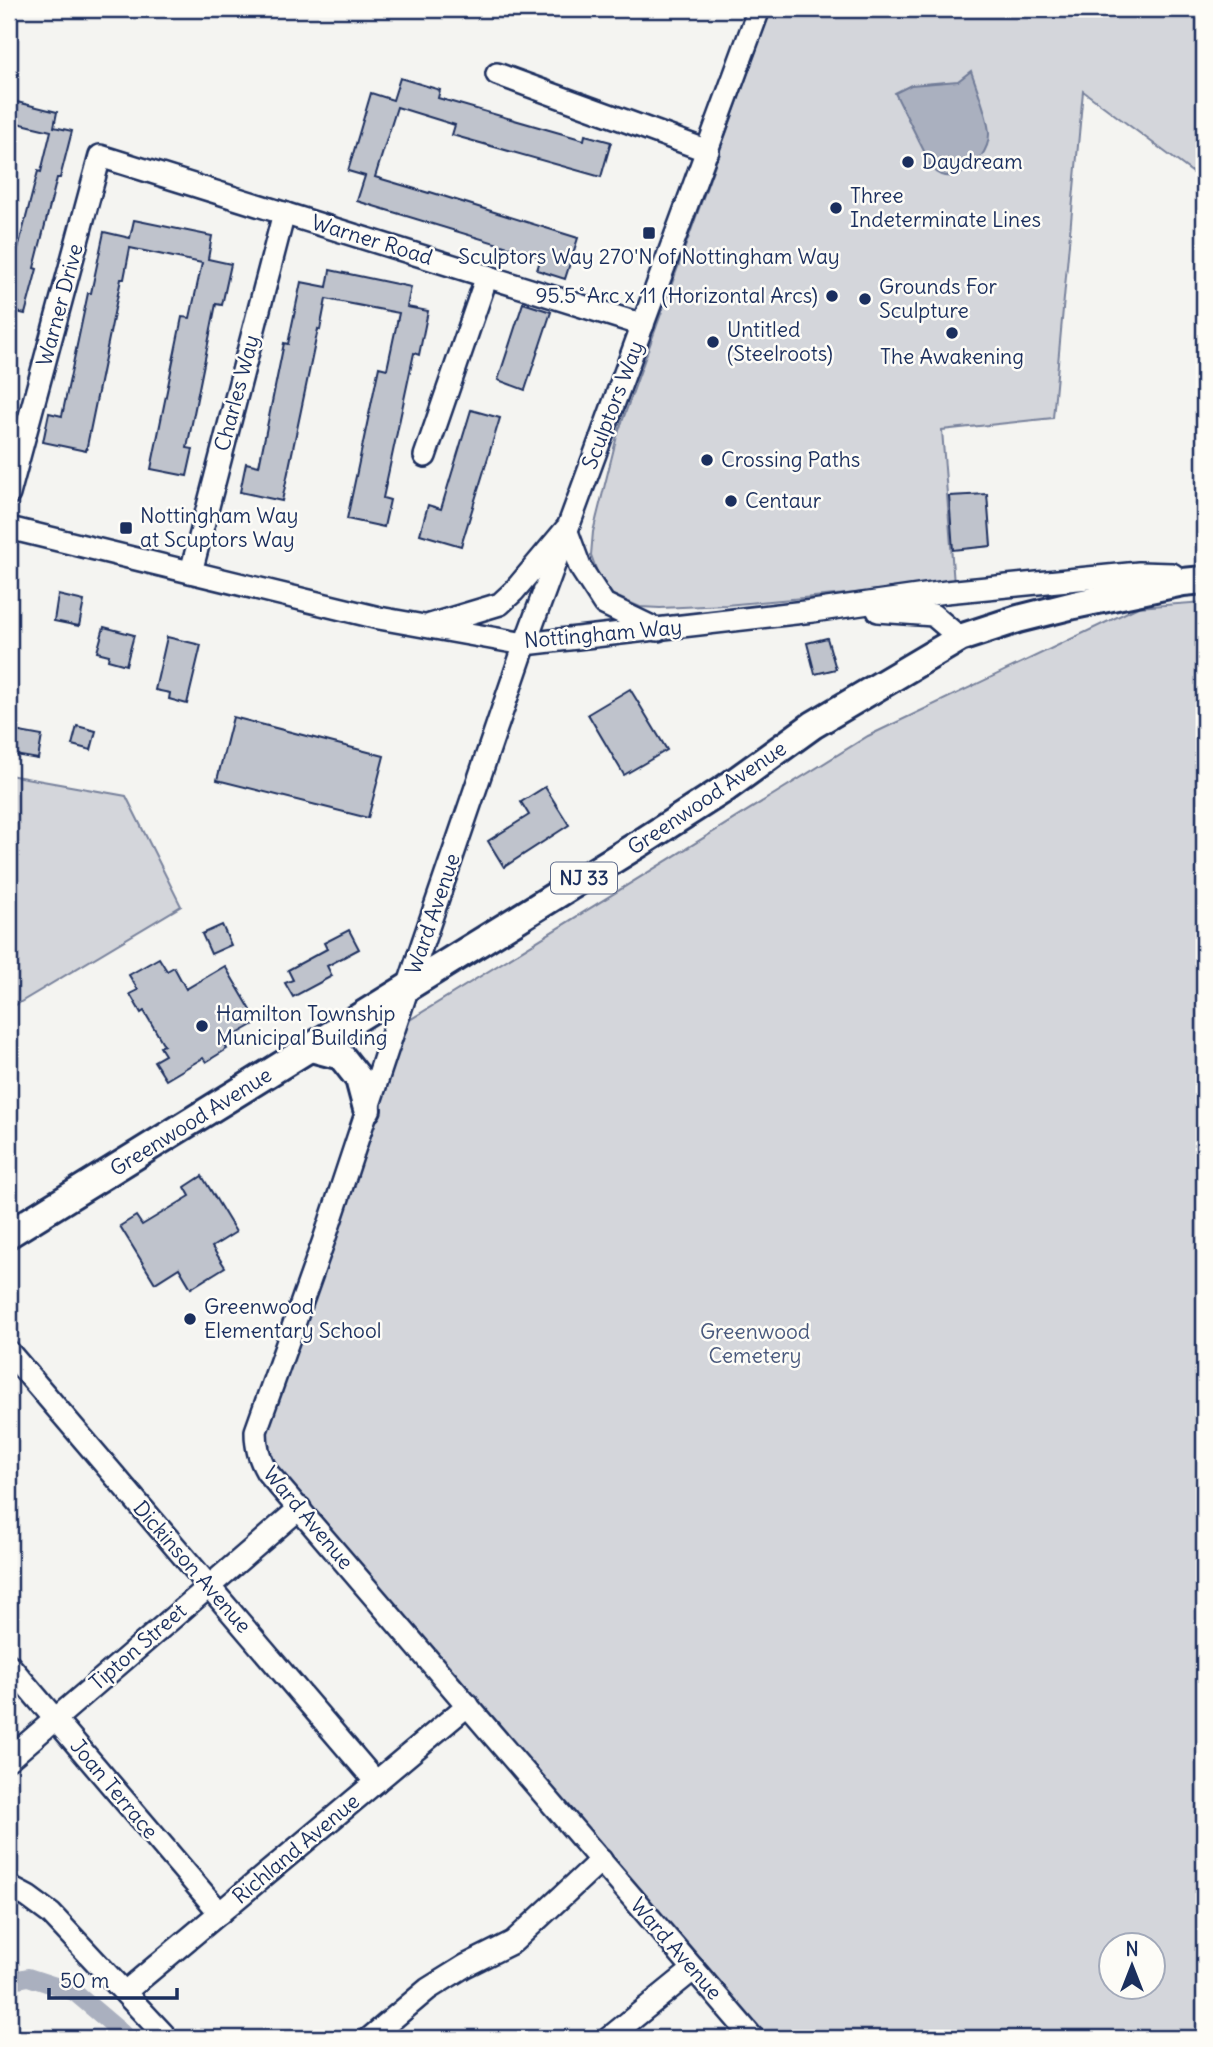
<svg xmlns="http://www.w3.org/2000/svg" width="1213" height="2047" font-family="Delius,sans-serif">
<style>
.green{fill:#d4d6db;stroke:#78829c;stroke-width:2;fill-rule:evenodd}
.water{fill:#aab0bf;stroke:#717c98;stroke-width:2}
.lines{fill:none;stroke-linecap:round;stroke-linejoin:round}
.canal{stroke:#aab0bf;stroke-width:18}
.building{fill:#bfc3cc;stroke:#1b2f5e;stroke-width:2}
.minor-casing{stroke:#1b2f5e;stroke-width:26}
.major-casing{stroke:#1b2f5e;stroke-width:32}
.minor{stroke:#fdfcf7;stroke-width:21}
.major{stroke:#fdfcf7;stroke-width:26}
.poi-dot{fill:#1b2f5e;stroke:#fdfcf7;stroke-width:2.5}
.labels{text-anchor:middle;stroke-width:5;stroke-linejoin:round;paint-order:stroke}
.shield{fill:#fdfcf7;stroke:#5f6c8c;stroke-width:2}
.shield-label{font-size:19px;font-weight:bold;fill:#1b2f5e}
.poi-label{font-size:21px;fill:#1b2f5e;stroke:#fdfcf7;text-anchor:start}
.street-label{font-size:21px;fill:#1b2f5e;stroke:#fdfcf7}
.park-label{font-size:21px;fill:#49597d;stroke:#fdfcf7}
</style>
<rect width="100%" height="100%" fill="#f4f4f1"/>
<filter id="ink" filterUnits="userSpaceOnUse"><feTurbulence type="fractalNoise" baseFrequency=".0143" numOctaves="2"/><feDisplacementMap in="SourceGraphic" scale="14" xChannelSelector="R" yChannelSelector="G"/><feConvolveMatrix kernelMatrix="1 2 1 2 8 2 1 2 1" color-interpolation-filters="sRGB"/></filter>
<g filter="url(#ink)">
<g class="green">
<path d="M771,9H1204V181L1083,91L1053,418L942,430L954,584L726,605L660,608L640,607L613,595L600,580L591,555L593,532L617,436Z"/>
<path d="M1204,602V2038H751L248,1440L387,1034L868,736L1138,607ZM1112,1946H1154V1988H1112Z"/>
<path d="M9,775L126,796L181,906L9,1009Z"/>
</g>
<path class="water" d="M971,71C976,86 989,119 989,134C989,166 937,199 926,155L895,93L911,85L958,81Z"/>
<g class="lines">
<path class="canal" d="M9,1981L28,1977L74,1992L120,2031L127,2038"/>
</g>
<g class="building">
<path d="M400,78L440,90L438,98L584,140L585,135L611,142L601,177L452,135L455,125L397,107L375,177L429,193L430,192L578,238L565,279L537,270L541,257L357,201L365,176L348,171L371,93L393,100Z"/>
<path d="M9,100L57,112L54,127L72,131L60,178H57L34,268L37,269L25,314L9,310V297L17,265L14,264L38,171L41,172L51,131L9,121Z"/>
<path d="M134,220L212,236L208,259L231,264L222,305L216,304L187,448L193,449L187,476L151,469L182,317L190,318L202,263L130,248L124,279H121L86,451L43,442L49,413L62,416L88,293H91L104,232L130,238Z"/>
<path d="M330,270L411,287L407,307L428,311L419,355L414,353L383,498L390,500L384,527L347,519L379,367L387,369L399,313L326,299L320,330L318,329L282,501L240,492L246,463L259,466L284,343L288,344L301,282L327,287Z"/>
<path d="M523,303L551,312L525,390L498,380Z"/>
<path d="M471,410L500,418L461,546L420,534L428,505L441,509Z"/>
<path d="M987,494L991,546L953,550L949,496Z"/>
<path d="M58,595L84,601L79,626L54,621Z"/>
<path d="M104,627L134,635L126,665L108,660L109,655L97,652Z"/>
<path d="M167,637L201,645L187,704L169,699L170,693L155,690Z"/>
<path d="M827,638L836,669L815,674L807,643Z"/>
<path d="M630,689L667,750L624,775L588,714Z"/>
<path d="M233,717L384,756L368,818L217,780Z"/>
<path d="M77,726L96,731L91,750L72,745Z"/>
<path d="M9,730L42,736L38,759L9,754Z"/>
<path d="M545,787L569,825L504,867L488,841L529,815L521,802Z"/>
<path d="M222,925L231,945L211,954L202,934Z"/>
<path d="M349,930L359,949L327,966L332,976L293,997L285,983L293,980L288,970L327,949L324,943Z"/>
<path d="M159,958L167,971L174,967L186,989L225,966L258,1022L223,1042L227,1049L206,1062L203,1058L166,1080L154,1061L165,1055L160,1047L164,1045L144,1011L141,1013L130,994L138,990L129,975Z"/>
<path d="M202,1176L236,1232L212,1247L225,1267L191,1288L179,1268L155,1283L120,1226L136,1216L142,1225L190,1196L185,1187Z"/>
</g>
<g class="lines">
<defs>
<g id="minor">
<path d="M497,74L708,151"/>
<path d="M425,456L487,276"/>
<path d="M9,494L100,156L643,325"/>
<path d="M9,528L379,618L525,644L813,611L946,592L1139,573L1172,574L1183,582"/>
<path d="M191,572L284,213"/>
<path d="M878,611L933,615L960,638"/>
<path d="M430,625L500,604L514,591L566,529L580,567L604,604L658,630"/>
<path d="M9,1352L376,1782"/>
<path d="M9,1665L220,1913"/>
<path d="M9,1759L300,1508"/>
<path d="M9,1887L28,1897L51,1914L167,2038"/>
<path d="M125,1992L468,1705"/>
<path d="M370,2038L428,1989L465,1966L513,1942L601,1860"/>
<path d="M609,2038L694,1969"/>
<path d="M753,2038L267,1472C259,1458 256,1447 256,1431L325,1237L423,942L525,644L759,9"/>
</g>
<g id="major">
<path d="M311,1048L341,1056L359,1079L367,1109"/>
<path d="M9,1234L642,842L726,788L813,725L960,638L1018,619L1074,605L1183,582L1204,580"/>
</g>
</defs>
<use href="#minor" class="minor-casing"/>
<use href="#major" class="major-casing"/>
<use href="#minor" class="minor"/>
<use href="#major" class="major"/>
</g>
</g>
<g class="poi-dot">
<circle cx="908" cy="162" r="7"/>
<circle cx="836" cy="208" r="7"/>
<rect x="642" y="226" width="14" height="14" rx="3.5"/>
<circle cx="832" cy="296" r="7"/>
<circle cx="865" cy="299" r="7"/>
<circle cx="952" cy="333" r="7"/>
<circle cx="713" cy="342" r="7"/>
<circle cx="707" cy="460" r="7"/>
<circle cx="731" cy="501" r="7"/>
<rect x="119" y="521" width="14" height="14" rx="3.5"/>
<circle cx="202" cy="1026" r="7"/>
<circle cx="190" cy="1319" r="7"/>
</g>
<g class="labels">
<rect class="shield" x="551" y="862.5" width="66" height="31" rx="5"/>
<g class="shield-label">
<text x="584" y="885">NJ 33</text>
</g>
<g class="poi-label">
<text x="922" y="169">Daydream</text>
<text x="850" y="203">Three<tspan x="850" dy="24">Indeterminate Lines</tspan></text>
<text x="649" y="264" text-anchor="middle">Sculptors Way 270'N of Nottingham Way</text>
<text x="879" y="294">Grounds For<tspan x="879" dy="24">Sculpture</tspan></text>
<text x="818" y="303" text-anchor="end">95.5 ̊ Arc x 11 (Horizontal Arcs)</text>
<text x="727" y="337">Untitled<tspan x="727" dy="24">(Steelroots)</tspan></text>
<text x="952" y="364" text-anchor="middle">The Awakening</text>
<text x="721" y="467">Crossing Paths</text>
<text x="745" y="508">Centaur</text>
<text x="140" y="523">Nottingham Way<tspan x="140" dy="24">at Scuptors Way</tspan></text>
<text x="216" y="1021">Hamilton Township<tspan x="216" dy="24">Municipal Building</tspan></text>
<text x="204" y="1314">Greenwood<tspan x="204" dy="24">Elementary School</tspan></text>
</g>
<g class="street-label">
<text transform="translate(372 240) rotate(17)" y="7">Warner Road</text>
<text transform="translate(60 305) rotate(-75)" y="7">Warner Drive</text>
<text transform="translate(237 393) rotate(-75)" y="7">Charles Way</text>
<text transform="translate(613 405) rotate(-69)" y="7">Sculptors Way</text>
<text transform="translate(603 634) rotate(-5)" y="7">Nottingham Way</text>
<text transform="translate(707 798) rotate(-34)" y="7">Greenwood Avenue</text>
<text transform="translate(433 914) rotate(-71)" y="7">Ward Avenue</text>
<text transform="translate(191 1122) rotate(-32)" y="7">Greenwood Avenue</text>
<text transform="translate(308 1518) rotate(50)" y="7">Ward Avenue</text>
<text transform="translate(192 1567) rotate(49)" y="7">Dickinson Avenue</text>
<text transform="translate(138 1647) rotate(-41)" y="7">Tipton Street</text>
<text transform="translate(114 1789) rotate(50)" y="7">Joan Terrace</text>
<text transform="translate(296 1849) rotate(-40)" y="7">Richland Avenue</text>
<text transform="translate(676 1949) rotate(49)" y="7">Ward Avenue</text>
</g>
<g class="park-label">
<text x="755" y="1339">Greenwood<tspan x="755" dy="24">Cemetery</tspan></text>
</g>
</g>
<rect width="1213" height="2047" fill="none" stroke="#fdfcf7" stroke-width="35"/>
<rect x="18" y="18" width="1178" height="2012" fill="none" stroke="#1b2f5e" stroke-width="2.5" filter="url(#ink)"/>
<g transform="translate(1132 1966)"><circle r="33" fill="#fdfcf7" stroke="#a3aaba" stroke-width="2"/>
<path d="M0-5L12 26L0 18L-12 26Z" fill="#1b2f5e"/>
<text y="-10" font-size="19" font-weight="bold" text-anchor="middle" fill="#1b2f5e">N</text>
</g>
<path d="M49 1988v10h128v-10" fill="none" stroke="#1b2f5e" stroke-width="3.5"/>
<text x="60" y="1988" font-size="21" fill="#1b2f5e" stroke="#fdfcf7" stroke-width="5" paint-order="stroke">50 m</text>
</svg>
